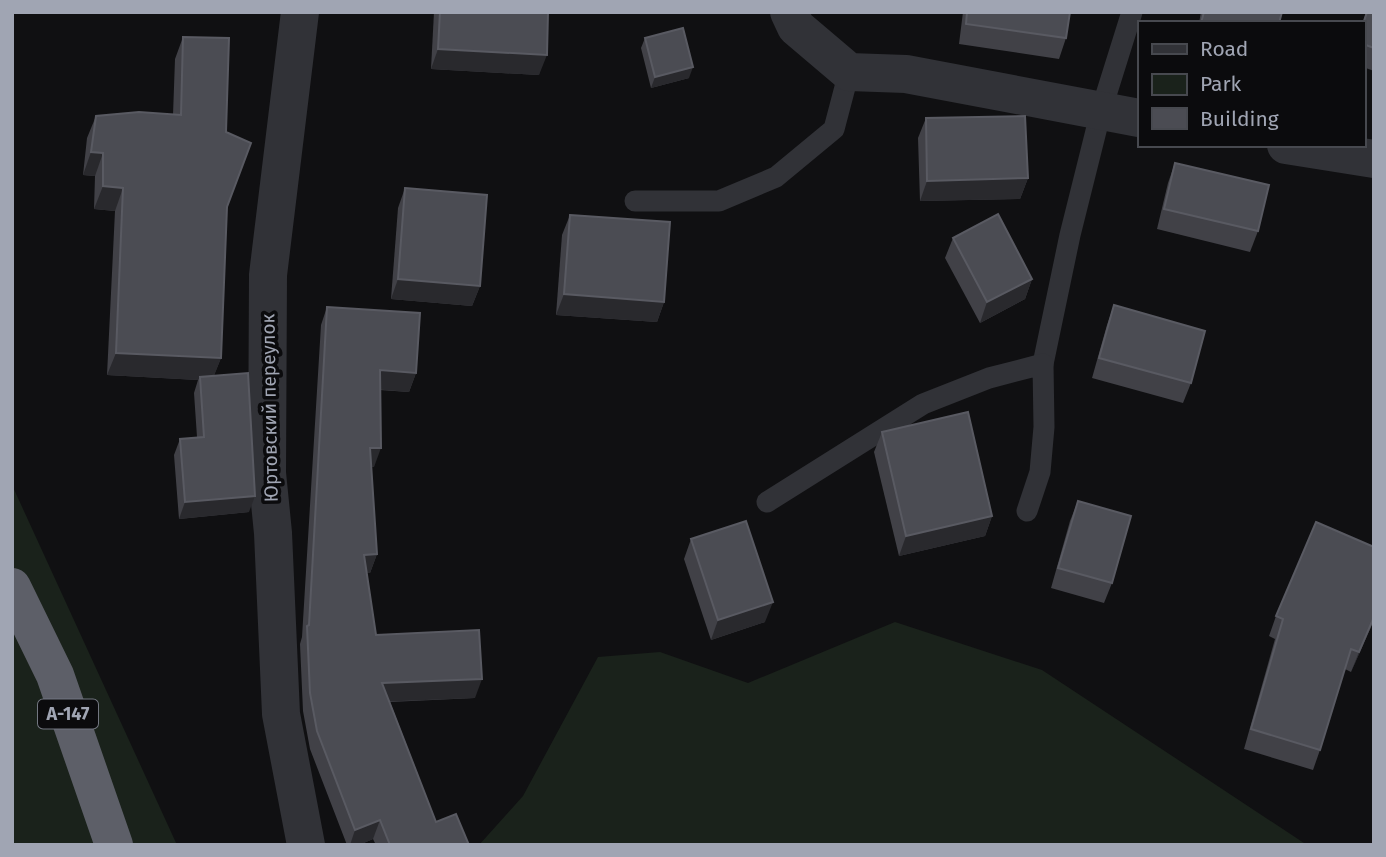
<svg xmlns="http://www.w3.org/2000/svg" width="1386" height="857" font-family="'Fira Sans',sans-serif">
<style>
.green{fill:#1a221b}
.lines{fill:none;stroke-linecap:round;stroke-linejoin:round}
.lane{stroke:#313237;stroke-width:21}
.street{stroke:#313237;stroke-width:38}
.highway{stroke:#5d5f68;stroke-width:38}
.wall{fill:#414147}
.shaded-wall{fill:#29292d}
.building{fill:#4b4c53;stroke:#595a62;stroke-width:2}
.labels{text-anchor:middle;stroke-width:7;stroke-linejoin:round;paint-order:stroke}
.shield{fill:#0b0b0d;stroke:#737781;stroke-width:2}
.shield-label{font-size:18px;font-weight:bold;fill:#a0a5b3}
.street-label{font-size:19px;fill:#a0a5b3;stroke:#0b0b0d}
</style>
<rect width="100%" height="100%" fill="#101012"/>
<g class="green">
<path d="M12,485L177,845H12Z"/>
<path d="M895,622L1042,670L1307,845H479L523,796L598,657L660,652L748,683Z"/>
</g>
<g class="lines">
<g class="lane">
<path d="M635,201H719L776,177L834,129L849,72"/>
<path d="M1043,364L1070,235L1101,111L1132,12"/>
<path d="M767,502L923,404L989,378L1043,364L1044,427L1040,472L1027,511"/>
</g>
<g class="street">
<path d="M300,12L268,275L267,473L273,533L281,714L306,845"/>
<path d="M789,12L796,27L849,72L906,74L1139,118"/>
<path d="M1286,145L1374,159"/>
</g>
<path class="highway" d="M12,587L55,675L114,845"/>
</g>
<g class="wall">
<path d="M434,12H548L539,75L431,69Z"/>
<path d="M963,12H1070L1066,38L1059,59L959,44Z"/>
<path d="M1201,12H1282L1279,23H1199Z"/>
<path d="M1366,12H1374V71L1363,67V23Z"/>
<path d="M183,37L226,132L227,208L221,358L214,375L249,512L179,519L174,455L180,439L197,437L194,393L198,380L107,375L115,211L94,209L95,176L83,175L87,138L96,116L173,115L175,59Z"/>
<path d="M645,38L689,78L651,88L641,48Z"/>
<path d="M926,118L1028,178L1020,199L920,201L918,138Z"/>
<path d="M1175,163L1258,231L1250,252L1157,229L1168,183Z"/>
<path d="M405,188L480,286L472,306L391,299L398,208Z"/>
<path d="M570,215L664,302L657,322L556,315L562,235Z"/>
<path d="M953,238L1032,279L1025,299L980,323L945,258Z"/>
<path d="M1114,305L1191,383L1183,403L1092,378L1107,325Z"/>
<path d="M327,307L416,373L409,392L380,390L374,467H371L377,554L370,573H366L376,635L475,698L390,702L436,822L469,845H376L373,839L359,845H347L310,749L303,711L300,644L302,637L321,325Z"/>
<path d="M882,432L992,516L985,536L899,556L874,452Z"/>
<path d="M1078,501L1112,583L1104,603L1051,588L1070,521Z"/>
<path d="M691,539L765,622L711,640L684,559Z"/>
<path d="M1276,616L1374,620L1351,672L1345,669L1320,750L1313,770L1244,749L1275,639L1269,636Z"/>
</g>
<g class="shaded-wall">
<path d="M438,49L547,55L539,75L431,69Z"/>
<path d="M693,67L689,78L651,88L655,77Z"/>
<path d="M91,152L103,153L95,176L83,175Z"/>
<path d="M1028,178L1020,199L920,201L927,181Z"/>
<path d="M103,186L123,188L115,211L94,209Z"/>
<path d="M398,279L480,286L472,306L391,299Z"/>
<path d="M1032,279L1025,299L980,323L987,302Z"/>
<path d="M564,294L664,302L657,322L556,315Z"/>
<path d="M116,353L221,358L212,381L200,377L198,380L107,375Z"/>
<path d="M380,370L416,373L409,392L373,389Z"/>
<path d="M370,448H381L374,467H363Z"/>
<path d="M255,496L249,512L179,519L185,502Z"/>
<path d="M992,516L985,536L899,556L906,536Z"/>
<path d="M377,554L370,573H357L364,555Z"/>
<path d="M773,602L765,622L711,640L718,620Z"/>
<path d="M1374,617V620L1351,672L1359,652Z"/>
<path d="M482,679L475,698L376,702L382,683Z"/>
<path d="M380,820L373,839L359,845H350L355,830Z"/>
</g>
<g class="building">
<path d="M440,12H548L547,55L438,49Z"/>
<path d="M967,12H1070L1066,38L966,24Z"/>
<path d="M1204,12H1282L1279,23H1201Z"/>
<path d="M1367,12H1374V48L1363,44V24Z"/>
<path d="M683,28L693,67L655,77L645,38Z"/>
<path d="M183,37L229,38L226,132L251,143L227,207L221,358L116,353L123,188L103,186V153L91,152L96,116L139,112L181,115Z"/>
<path d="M1025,116L1028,178L927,181L926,118Z"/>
<path d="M1175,163L1269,185L1258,231L1164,209Z"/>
<path d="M405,188L487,195L480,286L398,279Z"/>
<path d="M998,214L1032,279L987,302L953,238Z"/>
<path d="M570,215L670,222L664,302L564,294Z"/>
<path d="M1114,305L1205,331L1191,383L1099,358Z"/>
<path d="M327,307L420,313L416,373L380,370L381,448H370L377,554L364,555L376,635L479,630L482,679L382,683L436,822L456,814L469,845H390L380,820L355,830L317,731L310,693L307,626L309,625Z"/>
<path d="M248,373L255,496L185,502L180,439L204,437L200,377Z"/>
<path d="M968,412L992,516L906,536L882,432Z"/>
<path d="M1078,501L1131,516L1112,583L1058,568Z"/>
<path d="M746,521L773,602L718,620L691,539Z"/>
<path d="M1316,522L1374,547V617L1359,652L1351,649L1320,750L1251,729L1283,619L1276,616Z"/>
</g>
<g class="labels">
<rect class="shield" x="38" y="699.5" width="60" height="29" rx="5"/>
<g class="shield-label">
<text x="68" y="720">А-147</text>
</g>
<g class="street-label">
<text transform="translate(269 408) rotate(-91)" y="7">Юртовский переулок</text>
</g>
</g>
<rect width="1386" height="857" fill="none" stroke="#a0a5b3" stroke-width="28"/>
<rect x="1138" y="21" width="228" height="126" fill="#0b0b0d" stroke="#47494f" stroke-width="2"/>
<rect x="1152" y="44" width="35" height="10" fill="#313237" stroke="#47494f" stroke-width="2"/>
<text x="1200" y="56" font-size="21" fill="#a0a5b3">Road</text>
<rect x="1152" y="74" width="35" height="21" fill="#1a221b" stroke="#47494f" stroke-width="2"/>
<text x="1200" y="91" font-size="21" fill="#a0a5b3">Park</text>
<rect x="1152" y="108" width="35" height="21" fill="#4b4c53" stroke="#47494f" stroke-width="2"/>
<text x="1200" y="126" font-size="21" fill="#a0a5b3">Building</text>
</svg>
